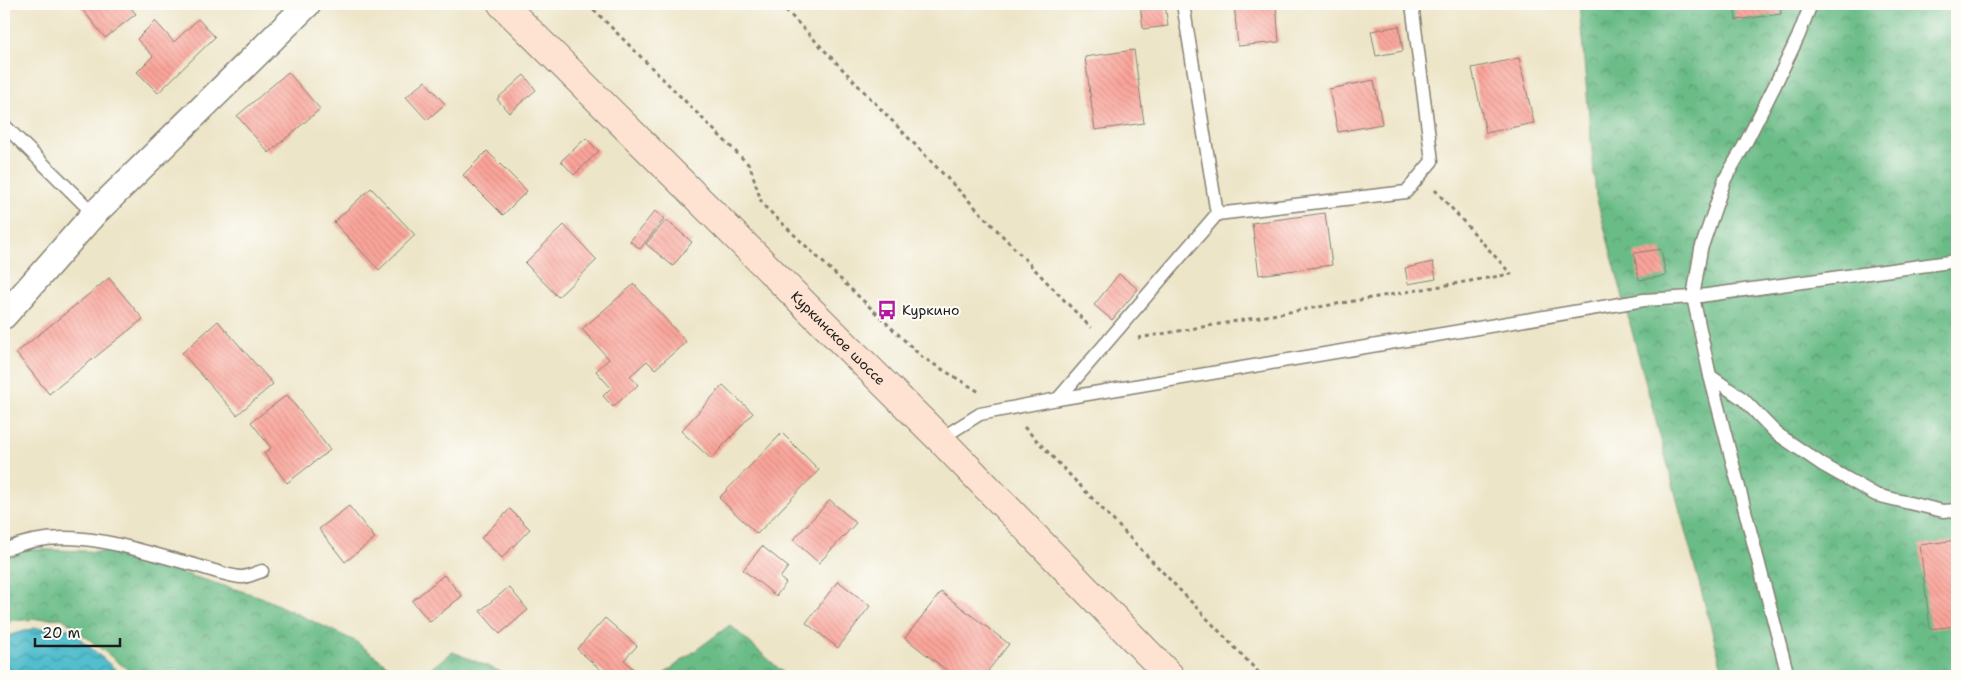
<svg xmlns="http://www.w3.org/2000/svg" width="1961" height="680" font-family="'Shantell Sans',sans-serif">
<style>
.forest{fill:url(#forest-crowns);stroke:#446c52}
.water{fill:url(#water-waves);stroke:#376d74}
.building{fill:url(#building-back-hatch)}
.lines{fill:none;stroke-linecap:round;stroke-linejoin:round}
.service-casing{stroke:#848072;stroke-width:15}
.minor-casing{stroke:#848072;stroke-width:28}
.secondary-casing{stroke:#848072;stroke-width:30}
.path{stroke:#848072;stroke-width:3;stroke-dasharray:4 4;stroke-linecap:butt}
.service{stroke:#fff;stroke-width:12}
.minor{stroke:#fff;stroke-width:25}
.secondary{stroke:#fee3d2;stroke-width:28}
.labels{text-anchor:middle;stroke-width:4;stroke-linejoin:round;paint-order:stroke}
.poi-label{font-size:14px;fill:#1c1c1c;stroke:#fdfcf7;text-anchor:start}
.street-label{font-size:14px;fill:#1c1c1c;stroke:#fdfcf7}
</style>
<defs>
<pattern id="forest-crowns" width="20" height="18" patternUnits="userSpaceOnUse" patternTransform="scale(1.25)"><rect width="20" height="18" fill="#6bbc87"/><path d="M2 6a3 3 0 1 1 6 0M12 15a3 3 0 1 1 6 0" fill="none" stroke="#57986e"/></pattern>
<pattern id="water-waves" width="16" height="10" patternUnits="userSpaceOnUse" patternTransform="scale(1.25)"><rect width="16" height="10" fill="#52becd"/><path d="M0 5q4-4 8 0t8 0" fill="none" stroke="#439aa6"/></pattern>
<pattern id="building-back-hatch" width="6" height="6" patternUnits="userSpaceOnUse" patternTransform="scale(1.25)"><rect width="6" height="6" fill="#faa49a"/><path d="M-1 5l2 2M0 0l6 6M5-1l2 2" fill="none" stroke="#d68d84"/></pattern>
</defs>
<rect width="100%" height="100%" fill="#fdfcf7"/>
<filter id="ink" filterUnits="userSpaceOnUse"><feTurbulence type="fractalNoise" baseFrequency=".02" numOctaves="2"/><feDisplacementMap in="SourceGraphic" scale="10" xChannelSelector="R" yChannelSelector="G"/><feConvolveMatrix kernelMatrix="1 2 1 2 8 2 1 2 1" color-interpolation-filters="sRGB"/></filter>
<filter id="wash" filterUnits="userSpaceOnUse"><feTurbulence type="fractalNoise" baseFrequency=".0096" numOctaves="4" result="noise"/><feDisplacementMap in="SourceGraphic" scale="20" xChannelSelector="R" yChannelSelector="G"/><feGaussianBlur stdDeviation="1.12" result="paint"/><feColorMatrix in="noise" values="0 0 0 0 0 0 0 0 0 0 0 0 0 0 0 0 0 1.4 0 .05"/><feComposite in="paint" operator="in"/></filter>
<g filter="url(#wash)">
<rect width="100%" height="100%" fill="#ede5c8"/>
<g class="forest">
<path d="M1579,4H1957V676H1724L1596,196Z"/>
<path d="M22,549L113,552L261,597L355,641L401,676H136L62,618L4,621V559Z"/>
<path d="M730,625L787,676H661Z"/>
<path d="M453,652L511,676H420Z"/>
</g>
<path class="water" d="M35,628L69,629L123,676H4V637Z"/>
<g id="blocks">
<g class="building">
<path d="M80,4H128L136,14L105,38L79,5Z"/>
<path d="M1140,4H1165L1168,26L1143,29Z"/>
<path d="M1234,4H1276L1279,42L1238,46Z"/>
<path d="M1734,4H1780L1781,14L1736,20Z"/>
<path d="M198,19L215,37L158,93L137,72L153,56L137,39L155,21L174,42Z"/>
<path d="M1399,26L1403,51L1376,56L1371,31Z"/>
<path d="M1134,50L1144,123L1095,130L1085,57Z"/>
<path d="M1519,58L1534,123L1486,133L1472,68Z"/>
<path d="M288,72L320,109L269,153L237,116Z"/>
<path d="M524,75L536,90L509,113L497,99Z"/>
<path d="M1374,80L1382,124L1338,132L1329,89Z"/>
<path d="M425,81L445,104L427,120L406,97Z"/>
<path d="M586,138L599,151L574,175L561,161Z"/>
<path d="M487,151L527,191L503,215L463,175Z"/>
<path d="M371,188L415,235L379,270L334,222Z"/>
<path d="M655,211L664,219L640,249L630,241Z"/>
<path d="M1325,213L1332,265L1259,275L1252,223Z"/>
<path d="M666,220L692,242L673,266L646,244Z"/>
<path d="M564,225L597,260L558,297L525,263Z"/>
<path d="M1661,249L1666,276L1639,280L1634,253Z"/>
<path d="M1433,262L1436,279L1408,284L1405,268Z"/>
<path d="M1119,274L1138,289L1112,320L1094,305Z"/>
<path d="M109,278L143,319L49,394L16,353Z"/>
<path d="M634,284L686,342L655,369L647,361L630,376L638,385L613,407L603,396L611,388L596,371L609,359L582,329Z"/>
<path d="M218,321L273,384L237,415L182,353Z"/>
<path d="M723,385L753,413L711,459L681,431Z"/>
<path d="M287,395L330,450L287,483L264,453L271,448L251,422Z"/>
<path d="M782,433L819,470L757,534L719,498Z"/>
<path d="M830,500L856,523L819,563L793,540Z"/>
<path d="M349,506L375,538L345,562L319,529Z"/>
<path d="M510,509L530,529L502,558L481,538Z"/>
<path d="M1957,540V626L1930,629L1920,545Z"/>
<path d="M762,546L788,567L780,578L786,583L776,596L743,570Z"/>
<path d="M444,575L462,596L430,622L412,601Z"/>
<path d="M838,581L870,606L838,648L806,623Z"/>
<path d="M509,587L528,610L500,634L480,611Z"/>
<path d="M941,592L1009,644L984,676H954L905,638Z"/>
<path d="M605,618L637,646L624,660L640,676H608L577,649Z"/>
</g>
</g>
</g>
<g filter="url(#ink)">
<use href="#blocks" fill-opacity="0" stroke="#848072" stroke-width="1"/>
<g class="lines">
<defs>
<g id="service">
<path d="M1183,4L1217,214"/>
<path d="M4,125L94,214"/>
<path d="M1710,376L1743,399L1776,433L1823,465L1876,495L1943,511L1957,510"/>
<path d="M1058,399L1217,214L1406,192L1432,161L1412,4"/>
<path d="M940,439L980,414L1058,399L1644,300L1693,297L1957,261"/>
<path d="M4,550C67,523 128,548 191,564C203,567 233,578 243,577C249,576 256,573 262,571"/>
<path d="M1788,676L1710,376L1693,297L1701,249L1725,179L1745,144L1775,85L1798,37L1811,4"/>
</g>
<path id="minor" d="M4,316L94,214L308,4"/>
<g id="secondary">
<path id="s1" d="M502,4L940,439L1170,676"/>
</g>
</defs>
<use href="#service" class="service-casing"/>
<use href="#minor" class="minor-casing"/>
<use href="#secondary" class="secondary-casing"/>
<g class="path">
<path d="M588,4L750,166L762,204L922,357L981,393"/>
<path d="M780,4L1091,328"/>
<path d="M1138,338L1511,274L1435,190"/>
<path d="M1024,427L1262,676"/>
</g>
<use href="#service" class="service"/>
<use href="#minor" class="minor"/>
<use href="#secondary" class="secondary"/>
</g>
</g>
<defs>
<symbol id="bus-bare" viewBox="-9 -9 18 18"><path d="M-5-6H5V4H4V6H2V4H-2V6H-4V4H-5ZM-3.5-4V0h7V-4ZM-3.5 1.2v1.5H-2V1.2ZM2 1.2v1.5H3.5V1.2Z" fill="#b5179e" stroke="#fdfcf7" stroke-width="2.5" paint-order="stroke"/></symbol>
</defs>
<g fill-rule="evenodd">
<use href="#bus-bare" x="873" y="296" width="28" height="28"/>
</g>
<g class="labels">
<g class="poi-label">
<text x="902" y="315">Куркино</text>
</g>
<g class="street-label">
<text dy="5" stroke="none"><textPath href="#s1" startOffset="474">Куркинское шоссе</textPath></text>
</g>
</g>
<rect width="1961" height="680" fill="none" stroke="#fdfcf7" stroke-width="20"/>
<path d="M35 638v8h85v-8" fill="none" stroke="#1c1c1c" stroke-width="2.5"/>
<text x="42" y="638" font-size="15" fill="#1c1c1c" stroke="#fdfcf7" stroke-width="4" paint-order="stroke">20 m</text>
</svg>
